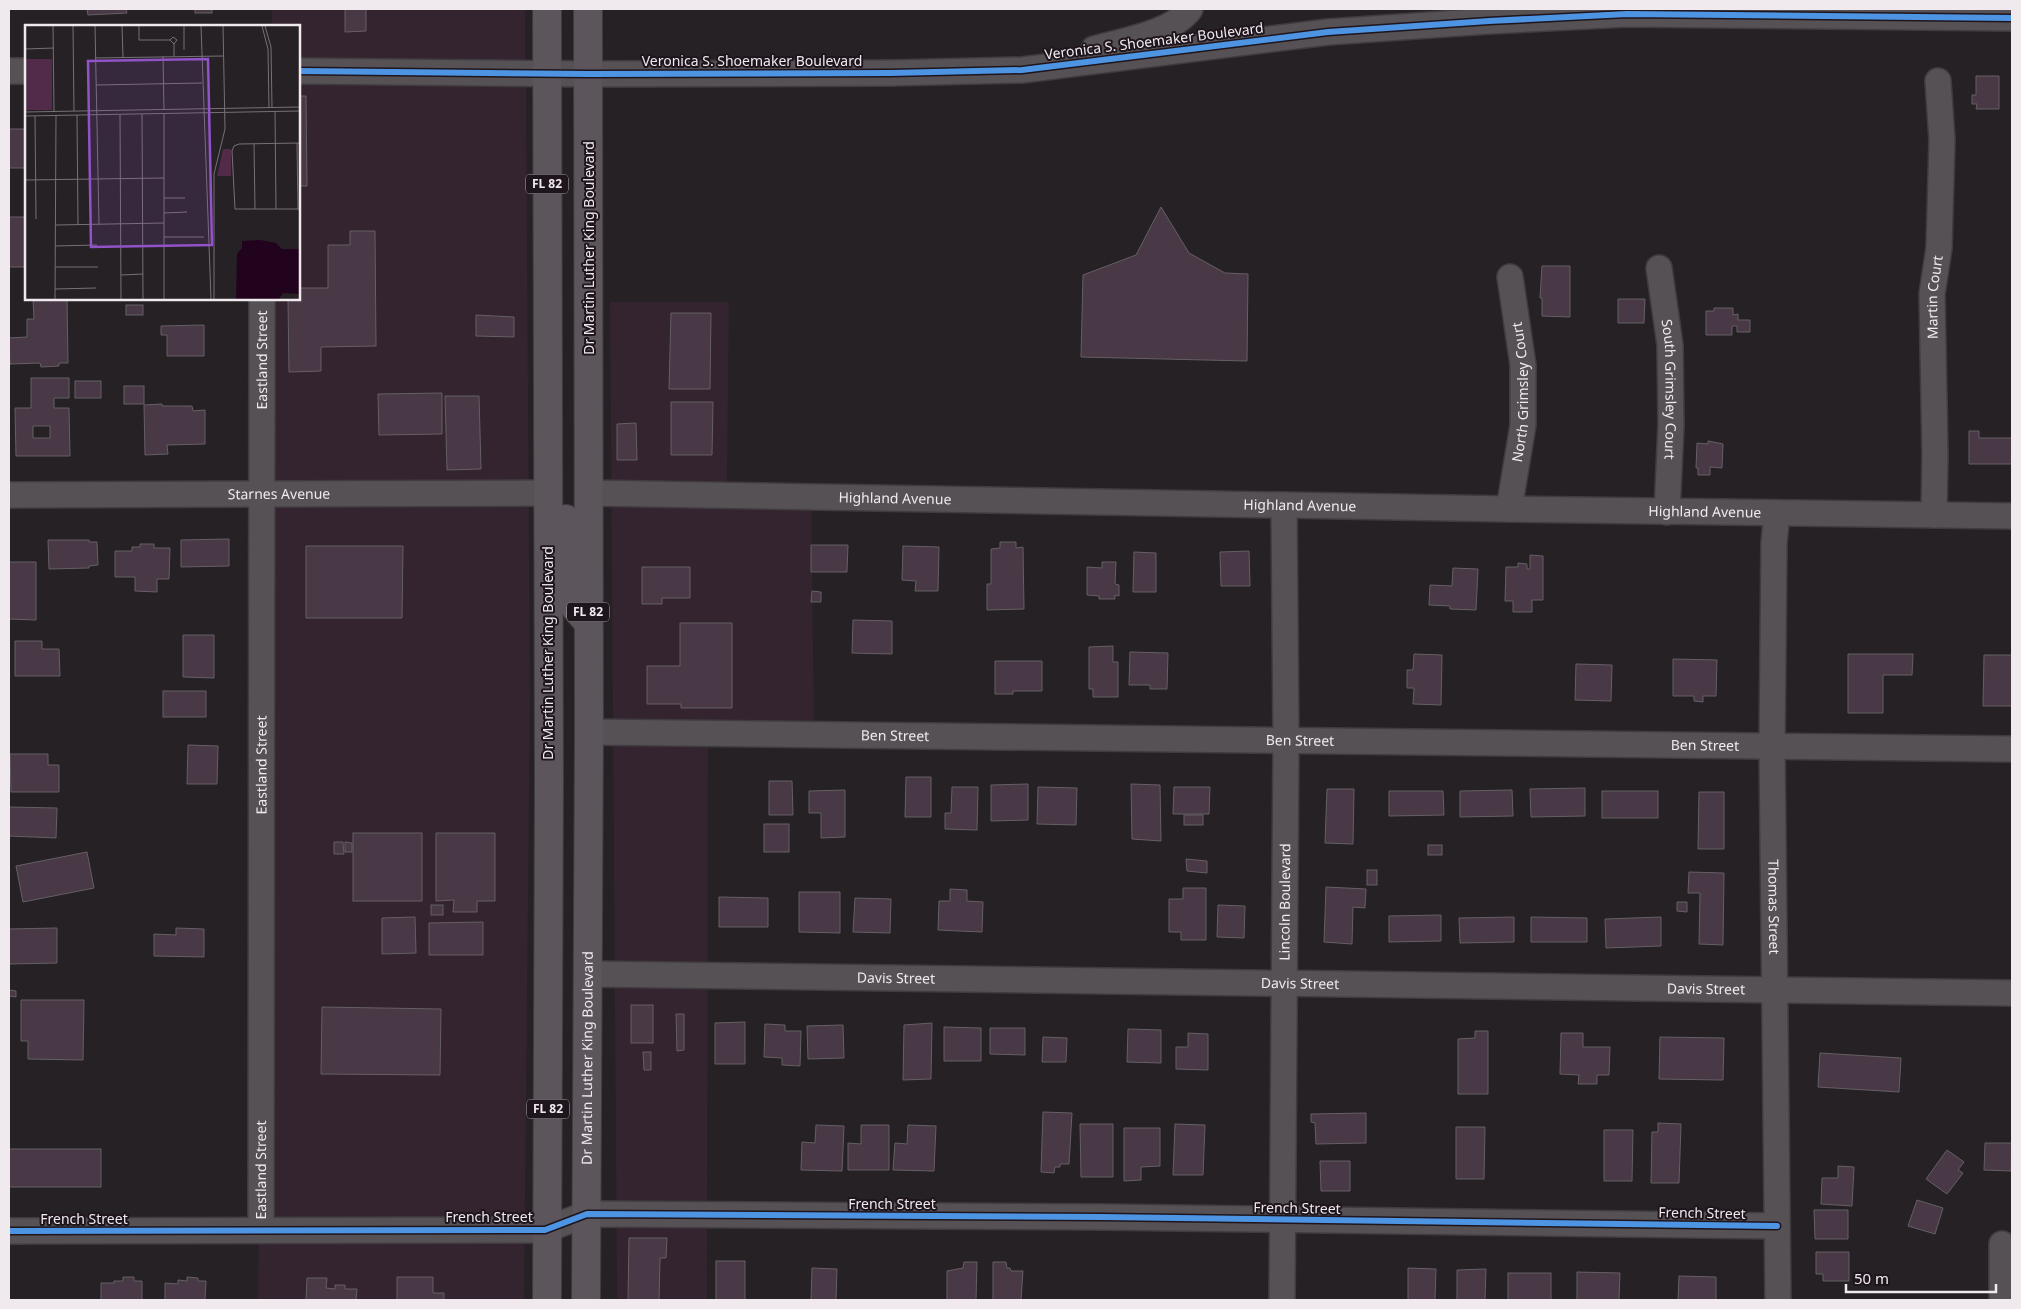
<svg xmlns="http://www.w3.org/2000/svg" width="2021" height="1309" font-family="'Noto Sans',sans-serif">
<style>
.built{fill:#33242f}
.building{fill:#493845;stroke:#656064;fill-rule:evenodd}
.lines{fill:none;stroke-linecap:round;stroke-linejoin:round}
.minor-casing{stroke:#403b3f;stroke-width:28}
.major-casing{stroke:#403b3f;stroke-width:30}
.minor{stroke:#555154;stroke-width:25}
.major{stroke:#5c555b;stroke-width:28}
.cycleway-casing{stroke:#1f151d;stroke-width:9}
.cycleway{stroke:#4d94e3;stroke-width:6}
.labels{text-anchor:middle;stroke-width:4;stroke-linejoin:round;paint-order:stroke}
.shield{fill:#1f151d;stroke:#b1a9af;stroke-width:1}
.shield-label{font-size:12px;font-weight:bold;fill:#f0e9ee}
.street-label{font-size:14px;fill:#f0e9ee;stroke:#1f151d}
.inset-road{fill:none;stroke:#777175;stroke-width:1}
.view{fill:#9252c8;fill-opacity:0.15;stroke:#9252c8;stroke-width:2.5}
.inset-edge{fill:none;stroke:#f0e9ee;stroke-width:2.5}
</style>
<rect width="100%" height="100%" fill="#262125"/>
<g class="built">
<path d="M272,9H525V63L299,61V26H272Z"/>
<path d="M299,82L526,84L530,703L524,1300H258L269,299H299Z"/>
<path d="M610,302H729L727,486L811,487L814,723L708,722L707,1300H617Z"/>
</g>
<g class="building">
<path d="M87,9H126L127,13L88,15Z"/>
<rect x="195" y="9" width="17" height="4"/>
<path d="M345,9H366V31L345,32Z"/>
<path d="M1976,76H1999V109H1976L1977,104H1972V95H1976Z"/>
<path d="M299,96H306L307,186H299Z"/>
<rect x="9" y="129" width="17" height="39"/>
<path d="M1161,207L1189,253L1225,273L1248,274L1247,361L1081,357L1083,275L1136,255Z"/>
<rect x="9" y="217" width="17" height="50"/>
<path d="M350,231H375L376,346L321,347V371L289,372L288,299H299V288H328V245H350Z"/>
<path d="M1542,266H1570V317L1542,316V298H1540Z"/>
<path d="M33,299H67L68,363H59V366L41,367L40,363L10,364L9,338L27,337V319H34Z"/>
<path d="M1618,299H1645L1644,323H1618Z"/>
<rect x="126" y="305" width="17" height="10"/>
<path d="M1714,308H1733V315L1738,314V320H1750V332H1737V326H1732V335H1706V311H1714Z"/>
<path d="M671,313H711L710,389H669Z"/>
<path d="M476,315L514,317V337L476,336Z"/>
<path d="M204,325V356H167V335H161V326Z"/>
<path d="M31,378H69V398H54V408H69L70,456H16L15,408H31ZM33,426H50V438H33Z"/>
<rect x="75" y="381" width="26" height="17"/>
<rect x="124" y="386" width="20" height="18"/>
<path d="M442,393V434L379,435L378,394Z"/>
<path d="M445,396H479L481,469L447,470Z"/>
<path d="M671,402H713L712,455H671Z"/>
<path d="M162,404V406H192L193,411L205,410V444L167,445L168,454L145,455L144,405Z"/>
<path d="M636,423L637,460H617V424Z"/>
<path d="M1969,431H1979V438H2012V433V464H1969Z"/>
<path d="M1708,441L1723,444L1722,468L1710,467V475H1698V468H1696L1697,443L1708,444Z"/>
<path d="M229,539V566L181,567V540Z"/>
<path d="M48,540H89V542H97L98,565L89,566V568L49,569Z"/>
<path d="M1000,542H1016V548L1023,547L1024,609L987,610V584H991V549L1000,548Z"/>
<path d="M140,544H154V548H170L169,579H157V592L135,591V577H115V551H132V547H140Z"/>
<path d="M811,545H848L847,572H811Z"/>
<path d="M306,546H403L402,618H306Z"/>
<path d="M903,546L939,547L938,591H915L916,581L902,580Z"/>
<path d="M1249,551L1250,586H1221L1220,552Z"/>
<path d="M1134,552L1156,553V592H1133Z"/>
<path d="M1530,555L1543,556V600H1532V612H1513V601H1505L1506,567H1518V563L1527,564V569H1530Z"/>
<path d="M9,562H36V620L9,619Z"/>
<path d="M1102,562H1116L1115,584L1119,585V596L1115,595V599H1099V596L1087,595V567L1102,568Z"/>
<path d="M642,567H690V598H662V604H642Z"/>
<path d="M1453,568L1478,569L1476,610L1450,609V606L1429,605L1430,585L1452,586Z"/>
<path d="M812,591L821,592V602H811Z"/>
<path d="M853,620L892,621V654L852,653Z"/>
<path d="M680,623H732V708H681V704H647V666H680Z"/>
<path d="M183,635H214V678L183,677Z"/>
<path d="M15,641H42V649H59L60,676H15Z"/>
<path d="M1113,646V662H1118V697H1093V689H1089V647Z"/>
<path d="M1130,652L1168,653L1167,689H1150V685H1129Z"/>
<path d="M1414,654L1442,655L1441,705L1413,704L1414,688H1407V670H1413Z"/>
<path d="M1848,654H1913L1912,675H1883V713H1848Z"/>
<path d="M1984,655H2012V706H1983Z"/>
<path d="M1673,659L1717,660L1716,696H1703V702L1694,701V696H1673Z"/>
<path d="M995,661H1042V691H1013V694H995Z"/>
<path d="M1576,664L1612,665L1611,701L1575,700Z"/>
<rect x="163" y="691" width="43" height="26"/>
<path d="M188,745L218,746L217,784H187Z"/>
<path d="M10,754H48V765H59V792H11Z"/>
<path d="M906,777H931V817H905Z"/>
<path d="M769,781H792L793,815H769Z"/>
<path d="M1028,784V820L991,821V785Z"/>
<path d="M1131,784L1160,785L1161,841L1132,839Z"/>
<path d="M952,787H978L977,830L945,829V813H951Z"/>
<path d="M1038,787L1077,788L1076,825L1037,824Z"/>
<path d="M1174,787H1210L1209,814H1173Z"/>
<path d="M1585,788V816L1531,817L1530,789Z"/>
<path d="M1327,789H1354L1353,844L1325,843Z"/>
<path d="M845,790V837L821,838V813H809V791Z"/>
<path d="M1512,790L1513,816L1460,817V791Z"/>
<path d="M1389,791H1443L1444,815L1389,816Z"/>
<rect x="1602" y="791" width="56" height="27"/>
<path d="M1699,792H1724V849H1698Z"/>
<path d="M9,807L57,808L56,838L9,836Z"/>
<rect x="1184" y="815" width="19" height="10"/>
<rect x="764" y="824" width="25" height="28"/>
<rect x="353" y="833" width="69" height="68"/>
<path d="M436,833H495V901H477V912H453L454,900L436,901Z"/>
<path d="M334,842H343L344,854H334Z"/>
<path d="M345,842L352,843V852H345Z"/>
<rect x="1428" y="845" width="14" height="10"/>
<path d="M87,852L94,888L23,902L16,866Z"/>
<path d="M1186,859L1207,861V873L1187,871Z"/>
<rect x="1367" y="870" width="10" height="15"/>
<path d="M1689,872L1724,873L1723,945L1699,944L1700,893H1688Z"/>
<path d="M1326,887L1366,889L1365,908L1353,907L1352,944L1324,942Z"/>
<path d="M1183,888H1206V940H1181V932H1169V899H1183Z"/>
<path d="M950,889L967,890V901L983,902L982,932L938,930L939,901H950Z"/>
<path d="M799,892H840V933L799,932Z"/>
<path d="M719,897L768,898V927H719Z"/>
<path d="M855,898L891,899L890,933L853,932Z"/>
<path d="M1677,902H1687V912L1677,911Z"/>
<rect x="431" y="905" width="12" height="10"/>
<path d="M1218,905L1245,906L1244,938L1217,937Z"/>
<path d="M1441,915V941L1389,942V916Z"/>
<path d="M415,917L416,953L382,954V918Z"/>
<path d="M1514,917V942L1460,943L1459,918Z"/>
<path d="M1531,917L1587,918V942H1531Z"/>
<path d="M1661,917V946L1606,948L1605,919Z"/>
<path d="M483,922V955H429V923Z"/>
<path d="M57,928V963L9,964V929Z"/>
<path d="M176,928L204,929V957L154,956V934L176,935Z"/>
<path d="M9,990L16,991V997L9,996Z"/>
<path d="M21,1000H84L83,1060L28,1059V1041H21Z"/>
<rect x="631" y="1005" width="22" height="38"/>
<path d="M322,1007L441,1009L440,1075L321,1074Z"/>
<path d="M676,1014H684V1050L677,1051Z"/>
<path d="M745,1022V1064H715V1023Z"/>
<path d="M932,1023L931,1079L903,1080L904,1025Z"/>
<path d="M765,1024L785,1025V1031H801L800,1066L782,1065V1058L764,1057Z"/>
<path d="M843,1025L844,1058L808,1059L807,1026Z"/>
<path d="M944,1027L981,1028V1061H944Z"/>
<path d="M990,1028H1025V1055L990,1054Z"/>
<path d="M1128,1029L1161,1030V1063L1127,1062Z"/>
<path d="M1475,1031H1488V1094H1458V1039L1475,1038Z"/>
<path d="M1188,1033L1208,1034V1070L1176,1069V1047H1188Z"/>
<path d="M1561,1033H1583V1047H1610L1609,1075H1597V1084H1578L1579,1075L1560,1074Z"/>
<path d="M1043,1037L1067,1038L1066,1062H1042Z"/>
<path d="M1660,1037L1724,1038L1723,1080L1659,1079Z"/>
<path d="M643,1052H651V1070H644Z"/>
<path d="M1820,1053L1901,1058L1899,1092L1818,1087Z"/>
<path d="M1043,1112L1072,1113L1069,1164H1060V1167H1055L1054,1173L1041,1172Z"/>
<path d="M1366,1113V1143L1316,1144L1315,1123L1311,1122V1114Z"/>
<path d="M1658,1123L1681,1124L1679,1183H1651L1652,1132H1658Z"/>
<path d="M1080,1124H1113V1177H1081Z"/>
<path d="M1175,1124L1205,1125L1203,1175H1173Z"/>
<path d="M816,1125L844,1126L842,1171L801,1170L802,1142L815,1143Z"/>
<path d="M861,1125H889V1170H848V1143L861,1144Z"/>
<path d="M908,1125L936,1126L934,1171L893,1170L895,1143L907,1144Z"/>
<path d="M1456,1127H1485L1484,1179H1456Z"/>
<path d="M1124,1128H1160V1166L1141,1167V1180L1124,1181Z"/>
<path d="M1604,1130H1633L1632,1181H1604Z"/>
<path d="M1985,1143H2012L2011,1171L1984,1170Z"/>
<rect x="9" y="1149" width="92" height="38"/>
<path d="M1947,1150L1964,1162L1958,1170L1963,1173L1947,1194L1926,1179Z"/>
<path d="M1320,1161H1350V1191H1321Z"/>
<path d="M1838,1166L1854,1167L1852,1206L1821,1204L1822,1178H1838Z"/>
<path d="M1917,1200L1943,1208L1935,1234L1908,1226Z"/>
<path d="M1814,1210H1848V1239H1815Z"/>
<path d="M629,1238H667L666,1258H660L659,1300H628Z"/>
<path d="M1816,1252H1849V1281H1823V1274H1816Z"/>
<rect x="716" y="1261" width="29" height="39"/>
<path d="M964,1262H977L976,1300H947V1271L963,1268Z"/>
<path d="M993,1262H1006L1007,1268H1010L1011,1271H1023L1021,1300H993Z"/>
<path d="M812,1268L837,1269L836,1300H811Z"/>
<path d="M1408,1268L1436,1269L1435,1300H1408Z"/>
<path d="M1486,1269L1485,1300H1457V1270Z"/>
<path d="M1577,1272L1620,1273L1619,1300H1577Z"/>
<rect x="1508" y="1273" width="43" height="27"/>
<path d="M1679,1276L1716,1277V1300H1678Z"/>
<path d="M123,1277H134V1281H142V1300H101V1283H114V1281H123Z"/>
<path d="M187,1277L198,1278V1281H206L205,1300H165V1283L178,1284V1280L187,1281Z"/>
<path d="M397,1277H433V1293H444V1300H397Z"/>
<path d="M307,1278H327L326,1288L335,1289V1285H345V1289H357L356,1300H306Z"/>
</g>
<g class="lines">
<defs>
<g id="minor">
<path d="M1094,49C1122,41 1173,33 1190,9"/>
<path d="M9,71H26"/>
<path d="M299,71L589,74L891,73L1022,70L1328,32L1489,21L1627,14L2012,18"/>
<path id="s1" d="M1659,268L1670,345L1671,425L1667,512"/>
<path id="s2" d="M589,493L1509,509L2012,516"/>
<path id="s3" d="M9,495L548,493"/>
<path id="s4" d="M1509,509L1523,425V365L1510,277"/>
<path id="s5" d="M1777,513L1774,543L1772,746L1778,1300"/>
<path id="s6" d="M1934,515L1935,455L1932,294L1939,248L1942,140L1938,81"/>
<path id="s7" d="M589,732L2012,749"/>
<path id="s8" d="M588,974L2012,993"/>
<path id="s9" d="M261,1230L262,299"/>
<path d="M9,1231L545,1230L587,1214L1102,1217L1777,1226"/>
<path id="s10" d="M1282,1300L1286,740L1284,505"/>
<path d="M2002,1300V1244"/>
</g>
<g id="major">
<path d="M566,519L569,600L584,618"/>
<path d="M547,1300L549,783L547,9"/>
<path id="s11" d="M586,1300L589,732L588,9"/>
</g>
</defs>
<use href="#minor" class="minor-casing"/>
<use href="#major" class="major-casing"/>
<use href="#minor" class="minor"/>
<use href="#major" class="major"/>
<defs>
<g id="cycleway">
<path d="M299,71L589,74L891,73L1022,70L1328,32L1489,21L1627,14L2012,18"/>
<path d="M9,1231L545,1230L587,1214L1102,1217L1777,1226"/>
</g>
</defs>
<use href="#cycleway" class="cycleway-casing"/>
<use href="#cycleway" class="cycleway"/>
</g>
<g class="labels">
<g class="shield">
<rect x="526" y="174.5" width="42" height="19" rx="4"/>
<rect x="567" y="602.5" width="42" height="19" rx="4"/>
<rect x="527" y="1099.5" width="42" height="19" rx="4"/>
</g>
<g class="shield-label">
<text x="547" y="188">FL 82</text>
<text x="588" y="616">FL 82</text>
<text x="548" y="1113">FL 82</text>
</g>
<g class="street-label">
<text transform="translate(1154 41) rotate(-7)" y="5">Veronica S. Shoemaker Boulevard</text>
<text x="752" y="66">Veronica S. Shoemaker Boulevard</text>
<text transform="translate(589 248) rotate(-90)" y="5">Dr Martin Luther King Boulevard</text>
<text dy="5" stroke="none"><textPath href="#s6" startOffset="218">Martin Court</textPath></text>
<text dy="5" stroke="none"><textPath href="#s9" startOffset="870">Eastland Street</textPath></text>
<text dy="5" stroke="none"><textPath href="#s1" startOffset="122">South Grimsley Court</textPath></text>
<text dy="5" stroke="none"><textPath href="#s4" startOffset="118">North Grimsley Court</textPath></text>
<text dy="5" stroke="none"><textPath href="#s3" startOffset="270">Starnes Avenue</textPath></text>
<text dy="5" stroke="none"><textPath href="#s2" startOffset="306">Highland Avenue</textPath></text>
<text dy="5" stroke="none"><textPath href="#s2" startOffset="711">Highland Avenue</textPath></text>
<text dy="5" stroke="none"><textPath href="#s2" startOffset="1116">Highland Avenue</textPath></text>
<text transform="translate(548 653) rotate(-90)" y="5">Dr Martin Luther King Boulevard</text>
<text dy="5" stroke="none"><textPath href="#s7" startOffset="306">Ben Street</textPath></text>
<text dy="5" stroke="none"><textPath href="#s7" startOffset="711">Ben Street</textPath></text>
<text dy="5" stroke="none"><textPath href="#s7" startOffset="1116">Ben Street</textPath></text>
<text dy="5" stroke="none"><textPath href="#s9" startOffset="465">Eastland Street</textPath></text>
<text dy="5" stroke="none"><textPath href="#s10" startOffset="398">Lincoln Boulevard</textPath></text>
<text dy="5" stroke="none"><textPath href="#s5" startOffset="394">Thomas Street</textPath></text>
<text dy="5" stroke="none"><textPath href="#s8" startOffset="308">Davis Street</textPath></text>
<text dy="5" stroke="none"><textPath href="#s8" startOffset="712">Davis Street</textPath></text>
<text dy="5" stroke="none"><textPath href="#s8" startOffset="1118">Davis Street</textPath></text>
<text dy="5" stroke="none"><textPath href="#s11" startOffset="242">Dr Martin Luther King Boulevard</textPath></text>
<text dy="5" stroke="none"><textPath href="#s9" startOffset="60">Eastland Street</textPath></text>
<text x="892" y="1209">French Street</text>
<text transform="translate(1297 1208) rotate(1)" y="5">French Street</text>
<text transform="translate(1702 1213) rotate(1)" y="5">French Street</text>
<text x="489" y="1222">French Street</text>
<text x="84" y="1224">French Street</text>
</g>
</g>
<g transform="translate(25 25)">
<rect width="275" height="275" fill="#262125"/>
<path d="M0,34H27V85H0ZM198,124H206V151H192Z" fill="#522a4a"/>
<path d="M235,215L251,218L257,224H275V269L258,268L254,274H211L212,229L217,223V216Z" fill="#22031e"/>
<path class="inset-road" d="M28,1L29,87M48,1L49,86M70,1L74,199M97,1L98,32M114,1V15H145M159,1V25M176,1L186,274M237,1L243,24L244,83M240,1L246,22L247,83M149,19L145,15L148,12L152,15L149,19V31M0,24L29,23M138,31L139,85M70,33L198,31M71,60L177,58M0,87L275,82M250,87L251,184M117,89L118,274M139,89V274M52,90L53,200M95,90L96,274M0,91L275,86M10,91L11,194M272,118L273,184M275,118L214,119L209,121L207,126L210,184H275M229,119L230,184M0,155L139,153M139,173H160M139,188L162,187M31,200L139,198M139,212H179M30,221L72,220M30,242H73M96,250L118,249M30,264L71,263M30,274L31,90M189,274V149L200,104L198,1"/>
<path class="view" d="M183,34L187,220L66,222L63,36Z"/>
<rect width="275" height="275" class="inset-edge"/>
</g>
<rect width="2021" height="1309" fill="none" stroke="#f0e9ee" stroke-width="20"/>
<path d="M1846 1284v8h150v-8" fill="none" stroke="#f0e9ee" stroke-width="2.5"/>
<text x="1854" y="1284" font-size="15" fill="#f0e9ee" stroke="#1f151d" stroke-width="4" paint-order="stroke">50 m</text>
</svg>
